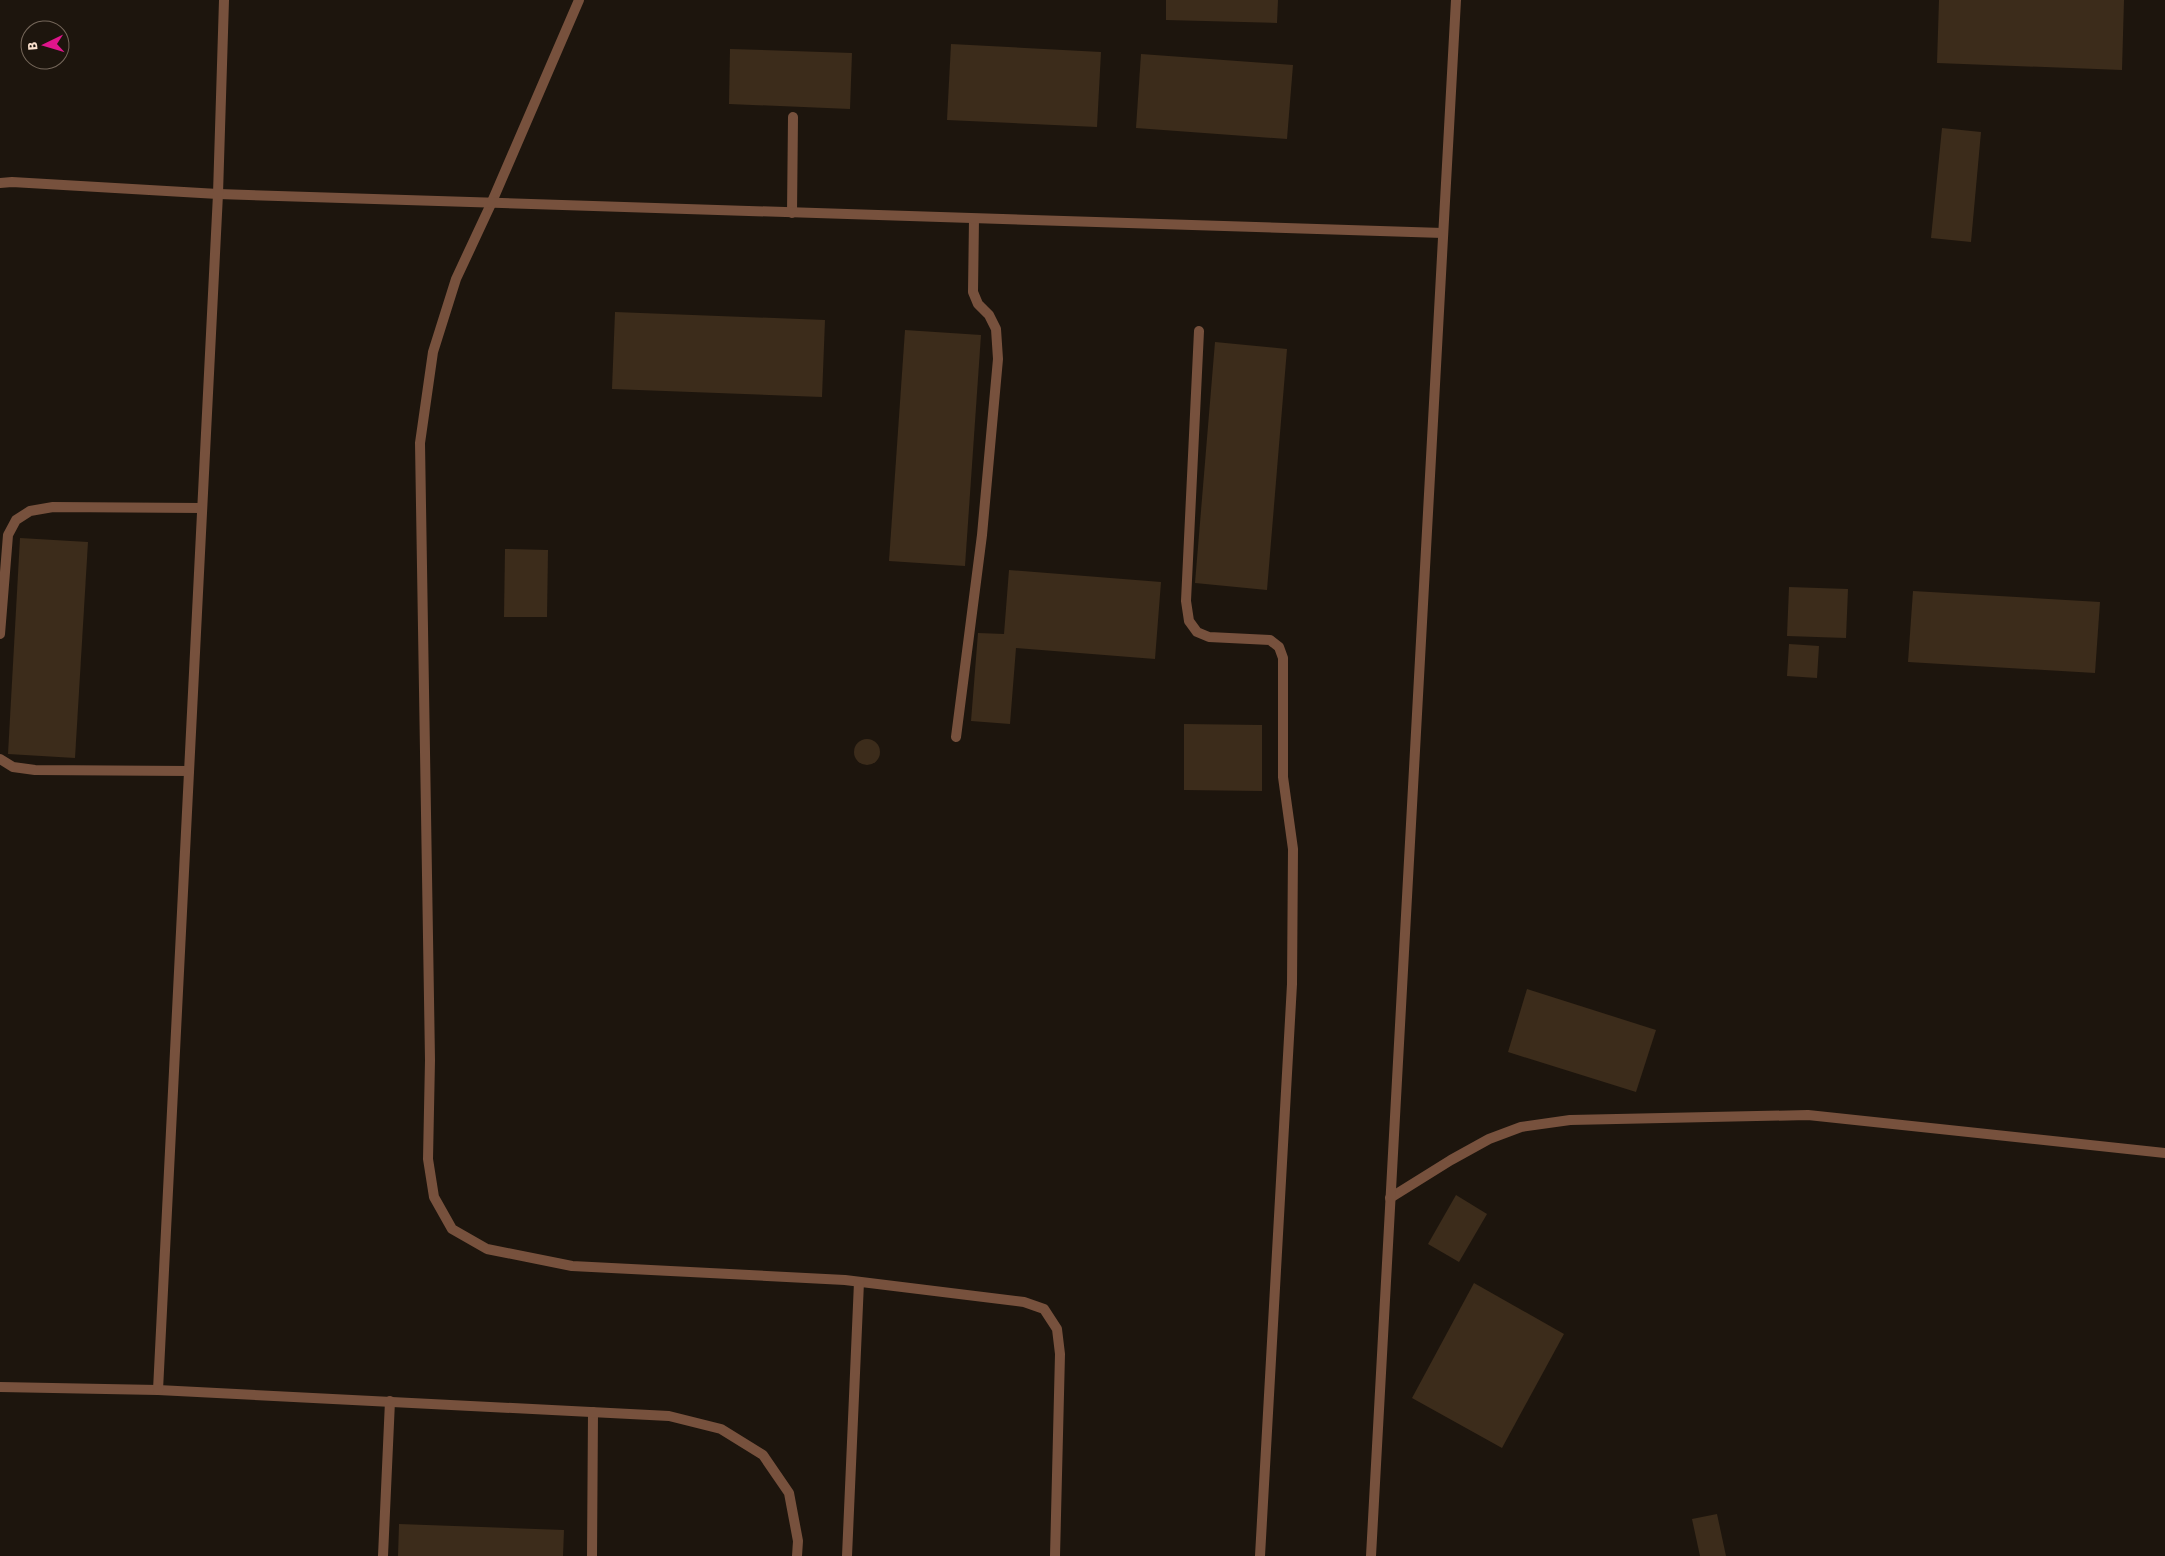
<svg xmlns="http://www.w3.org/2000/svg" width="2165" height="1556" font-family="'Source Sans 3',sans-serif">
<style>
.building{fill:#3c2c1b}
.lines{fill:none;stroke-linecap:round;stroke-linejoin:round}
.service{stroke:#77513d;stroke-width:10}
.minor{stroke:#77513d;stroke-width:10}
</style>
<rect width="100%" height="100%" fill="#1d150d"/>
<g class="building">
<path d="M1166,0H1278L1277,23L1166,20Z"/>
<path d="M1939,0H2124L2122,70L1937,63Z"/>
<path d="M951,44L1101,52L1097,127L947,120Z"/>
<path d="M730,49L852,53L850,109L729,104Z"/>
<path d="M1141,54L1293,65L1287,139L1136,128Z"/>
<path d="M1942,128L1981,132L1971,242L1931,238Z"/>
<path d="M615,312L825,320L822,397L612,389Z"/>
<path d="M905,330L981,335L965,566L889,561Z"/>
<path d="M1215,342L1287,349L1267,590L1195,583Z"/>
<path d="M20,538L88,542L75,758L8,754Z"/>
<path d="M505,549L548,550L547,617H504Z"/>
<path d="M1009,570L1161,582L1155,659L1016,648L1010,724L971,721L978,633L1004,634Z"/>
<path d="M1789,587L1848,589L1846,638L1787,636Z"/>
<path d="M1913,591L2100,602L2095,673L1908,662Z"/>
<path d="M1789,644L1819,646L1817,678L1787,676Z"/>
<path d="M1184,724L1262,725V791L1184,790Z"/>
<circle cx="867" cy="752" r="13"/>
<path d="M1527,989L1656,1030L1636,1092L1508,1052Z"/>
<path d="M1456,1195L1487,1214L1459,1262L1428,1244Z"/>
<path d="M1474,1283L1564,1334L1502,1448L1412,1398Z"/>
<path d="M1717,1514L1726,1556H1700L1692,1519Z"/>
<path d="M399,1524L564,1530L563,1556H398Z"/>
</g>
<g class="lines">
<g class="service">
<path d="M0,183L12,182L218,194"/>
<path d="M792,213L793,117"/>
<path d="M1199,331L1186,601L1189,621L1197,632L1209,637L1270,640L1279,647L1283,658V777L1293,849L1292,984L1260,1556"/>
<path d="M0,634L8,535L16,520L30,511L53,507L202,508"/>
<path d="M956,737L982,535L998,359L996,329L989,315L978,304L973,292L974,219"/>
<path d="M0,759L13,767L35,770L189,771"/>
<path d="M1390,1198L1451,1160L1489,1139L1521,1127L1570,1120L1808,1115L2165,1153"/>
<path d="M383,1556L390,1401"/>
<path d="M592,1556L593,1412"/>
</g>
<g class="minor">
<path d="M579,0L491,204L456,279L433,352L420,443L430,1060L428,1159L434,1197L452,1229L487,1249L572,1266L845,1280L1024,1302L1044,1309L1057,1329L1060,1354L1055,1556"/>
<path d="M218,194L1443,233"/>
<path d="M0,1387L158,1390L669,1416L721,1429L763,1455L789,1493L798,1541L797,1556"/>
<path d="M158,1390L218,194L224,0"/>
<path d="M847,1556L859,1282"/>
<path d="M1371,1556L1456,0"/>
</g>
</g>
<g transform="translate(45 45) rotate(265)"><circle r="24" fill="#1d150d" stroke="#75675a"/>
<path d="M0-4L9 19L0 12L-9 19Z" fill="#df158c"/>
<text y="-8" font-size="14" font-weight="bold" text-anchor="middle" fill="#fae1ce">B</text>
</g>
</svg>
